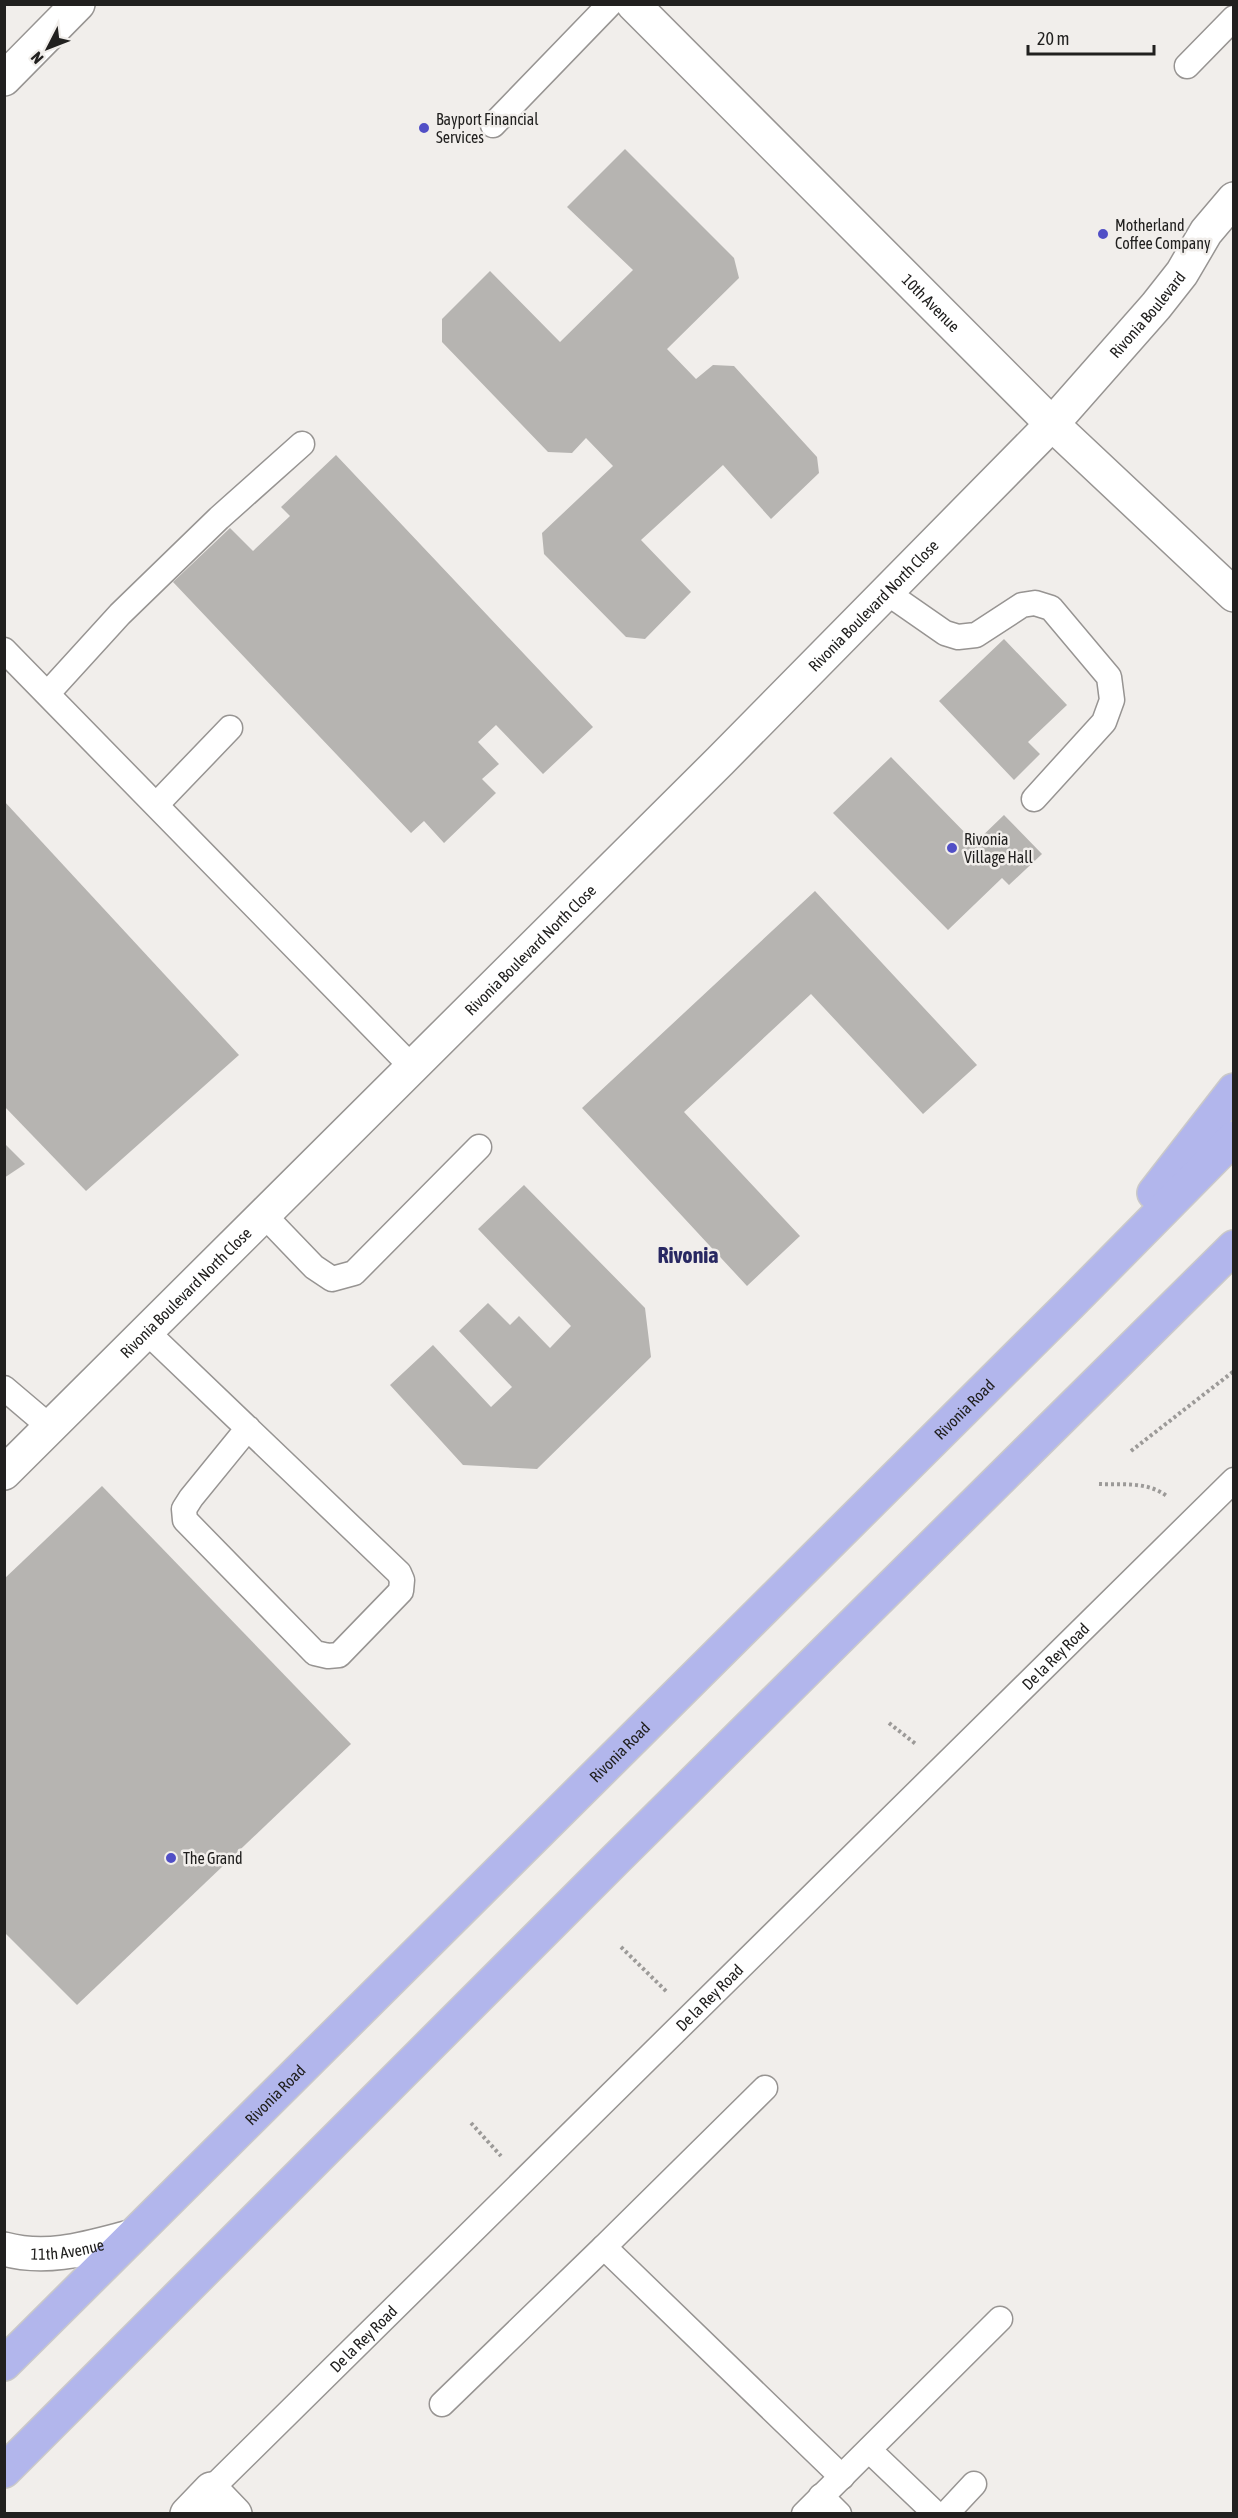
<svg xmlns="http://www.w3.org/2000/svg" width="1238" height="2518" font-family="'Asap Condensed',sans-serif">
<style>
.building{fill:#b6b4b1}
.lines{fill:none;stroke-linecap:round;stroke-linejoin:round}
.lane-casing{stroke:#979492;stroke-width:27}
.street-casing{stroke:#979492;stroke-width:36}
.primary-casing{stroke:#cac9c9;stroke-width:36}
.path{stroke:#9c9a98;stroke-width:4;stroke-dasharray:3 3;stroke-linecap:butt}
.lane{stroke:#fff;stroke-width:24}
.street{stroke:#fff;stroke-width:33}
.primary{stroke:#b2b6ec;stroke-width:33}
.poi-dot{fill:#514fc6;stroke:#f1eeeb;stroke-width:2}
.labels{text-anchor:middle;stroke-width:5;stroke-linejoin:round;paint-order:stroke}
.poi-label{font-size:16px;fill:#21201f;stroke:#f1eeeb;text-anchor:start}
.street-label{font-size:16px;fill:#21201f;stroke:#f1eeeb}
.district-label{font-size:22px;font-weight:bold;fill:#282862;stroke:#f1eeeb}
</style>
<rect width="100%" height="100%" fill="#f1eeeb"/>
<g class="building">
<path d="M625,149L734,258L739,278L667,349L696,379L713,365L734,366L817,457L819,473L771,519L723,465L641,540L691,592L645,639L626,637L544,554L542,533L613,466L586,438L572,453L548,452L442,342V319L490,271L560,342L633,270L567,207Z"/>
<path d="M336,455L593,727L543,774L496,725L478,742L499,764L482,779L496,793L444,843L424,821L411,833L173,582L230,528L253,551L290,516L281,507Z"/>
<path d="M1004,639L1067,705L1028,742L1040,754L1014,780L939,701Z"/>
<path d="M891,757L975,843L1004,815L1042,854L1009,885L1002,878L948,930L833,813Z"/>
<path d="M4,801L239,1055L86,1191L4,1106Z"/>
<path d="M815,891L977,1065L923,1114L811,994L684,1112L800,1236L747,1286L582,1108Z"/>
<path d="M4,1143L25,1164L4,1178Z"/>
<path d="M524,1185L645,1308L651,1357L537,1469L463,1465L390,1385L433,1345L491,1407L512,1387L459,1331L488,1303L510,1325L519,1316L550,1348L571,1326L478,1229Z"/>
<path d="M102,1486L351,1744L77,2005L4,1932V1579Z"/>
</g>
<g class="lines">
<defs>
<g id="lane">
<path d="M1187,66L1234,18"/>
<path d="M493,125L610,4"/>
<path d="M886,592L945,633L958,637L976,635L1022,605L1035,603L1051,608L1109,677L1112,700L1104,722L1034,799"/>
<path d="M4,650L412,1067"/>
<path d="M48,693L120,614L219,518L302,444"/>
<path d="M157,804L230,728"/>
<path d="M264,1215L314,1267L332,1279L354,1273L479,1147"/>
<path d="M147,1332L399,1573L402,1580L401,1591L339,1655L328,1656L315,1653L185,1520L184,1509L191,1498L248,1428"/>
<path d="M4,1388L50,1427"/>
<path d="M604,2247L765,2088"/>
<path d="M442,2404L604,2247L842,2477"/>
<path d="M869,2450L936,2514"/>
<path id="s1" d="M211,2489L1234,1480"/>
<path d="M821,2496L839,2514"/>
<path d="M804,2514L1000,2319"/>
<path d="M946,2514L974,2484"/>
</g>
<g id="street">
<path id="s2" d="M633,4L1052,424L1234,595"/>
<path d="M4,79L78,4"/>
<path id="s3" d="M4,1473L720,761L1052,424L1156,306L1182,273L1206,232L1234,199"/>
<path id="s4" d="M4,2249C48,2261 88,2248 130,2237"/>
<path d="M187,2514L211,2489L235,2514"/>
</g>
<g id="primary">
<path d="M1154,1193L1234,1090"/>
<path id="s5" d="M4,2364L1070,1304L1234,1138"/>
<path d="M4,2471L614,1861L1234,1247"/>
</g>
</defs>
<use href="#lane" class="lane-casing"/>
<use href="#street" class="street-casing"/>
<use href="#primary" class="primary-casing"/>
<g class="path">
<path d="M1131,1451L1234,1371"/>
<path d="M1099,1484C1123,1485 1148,1481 1168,1497"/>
<path d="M889,1723L917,1745"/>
<path d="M621,1947L667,1992"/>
<path d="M471,2123L501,2156"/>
</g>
<use href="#lane" class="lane"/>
<use href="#street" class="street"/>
<use href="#primary" class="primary"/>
</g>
<g class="poi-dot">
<circle cx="424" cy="128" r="6"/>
<circle cx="1103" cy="234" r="6"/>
<circle cx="952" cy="848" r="6"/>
<circle cx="171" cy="1858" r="6"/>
</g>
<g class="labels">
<g class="poi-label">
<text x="436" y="125">Bayport Financial<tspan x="436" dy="18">Services</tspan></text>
<text x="1115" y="231">Motherland<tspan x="1115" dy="18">Coffee Company</tspan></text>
<text x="964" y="845">Rivonia<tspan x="964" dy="18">Village Hall</tspan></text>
<text x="183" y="1864">The Grand</text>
</g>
<g class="street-label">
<text dy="6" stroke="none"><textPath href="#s2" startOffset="422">10th Avenue</textPath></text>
<text dy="6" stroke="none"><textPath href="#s3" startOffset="1628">Rivonia Boulevard</textPath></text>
<text dy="6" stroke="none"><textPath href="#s3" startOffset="1228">Rivonia Boulevard North Close</textPath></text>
<text dy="6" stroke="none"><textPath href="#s3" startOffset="742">Rivonia Boulevard North Close</textPath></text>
<text dy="6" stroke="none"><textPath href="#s3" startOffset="256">Rivonia Boulevard North Close</textPath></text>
<text dy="6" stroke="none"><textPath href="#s5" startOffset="1354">Rivonia Road</textPath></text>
<text dy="6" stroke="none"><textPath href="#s1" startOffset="1186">De la Rey Road</textPath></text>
<text dy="6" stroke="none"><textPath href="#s5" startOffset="868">Rivonia Road</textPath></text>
<text dy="6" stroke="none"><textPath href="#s1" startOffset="700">De la Rey Road</textPath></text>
<text dy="6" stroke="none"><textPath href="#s5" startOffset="382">Rivonia Road</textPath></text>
<text dy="6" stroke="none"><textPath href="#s4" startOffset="64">11th Avenue</textPath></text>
<text dy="6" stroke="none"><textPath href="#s1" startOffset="214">De la Rey Road</textPath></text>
</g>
<g class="district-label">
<text x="688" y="1263">Rivonia</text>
</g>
</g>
<rect width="1238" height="2518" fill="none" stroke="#21201f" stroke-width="12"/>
<g transform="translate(48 48) rotate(228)" stroke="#f1eeeb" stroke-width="4.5" paint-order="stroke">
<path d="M0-4.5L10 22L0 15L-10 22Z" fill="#21201f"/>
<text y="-9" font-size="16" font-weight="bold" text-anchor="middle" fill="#21201f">N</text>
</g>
<path d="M1028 45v9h126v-9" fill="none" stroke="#21201f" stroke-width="3"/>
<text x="1037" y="45" font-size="18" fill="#21201f" stroke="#f1eeeb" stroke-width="4.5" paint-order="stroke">20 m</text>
</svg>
